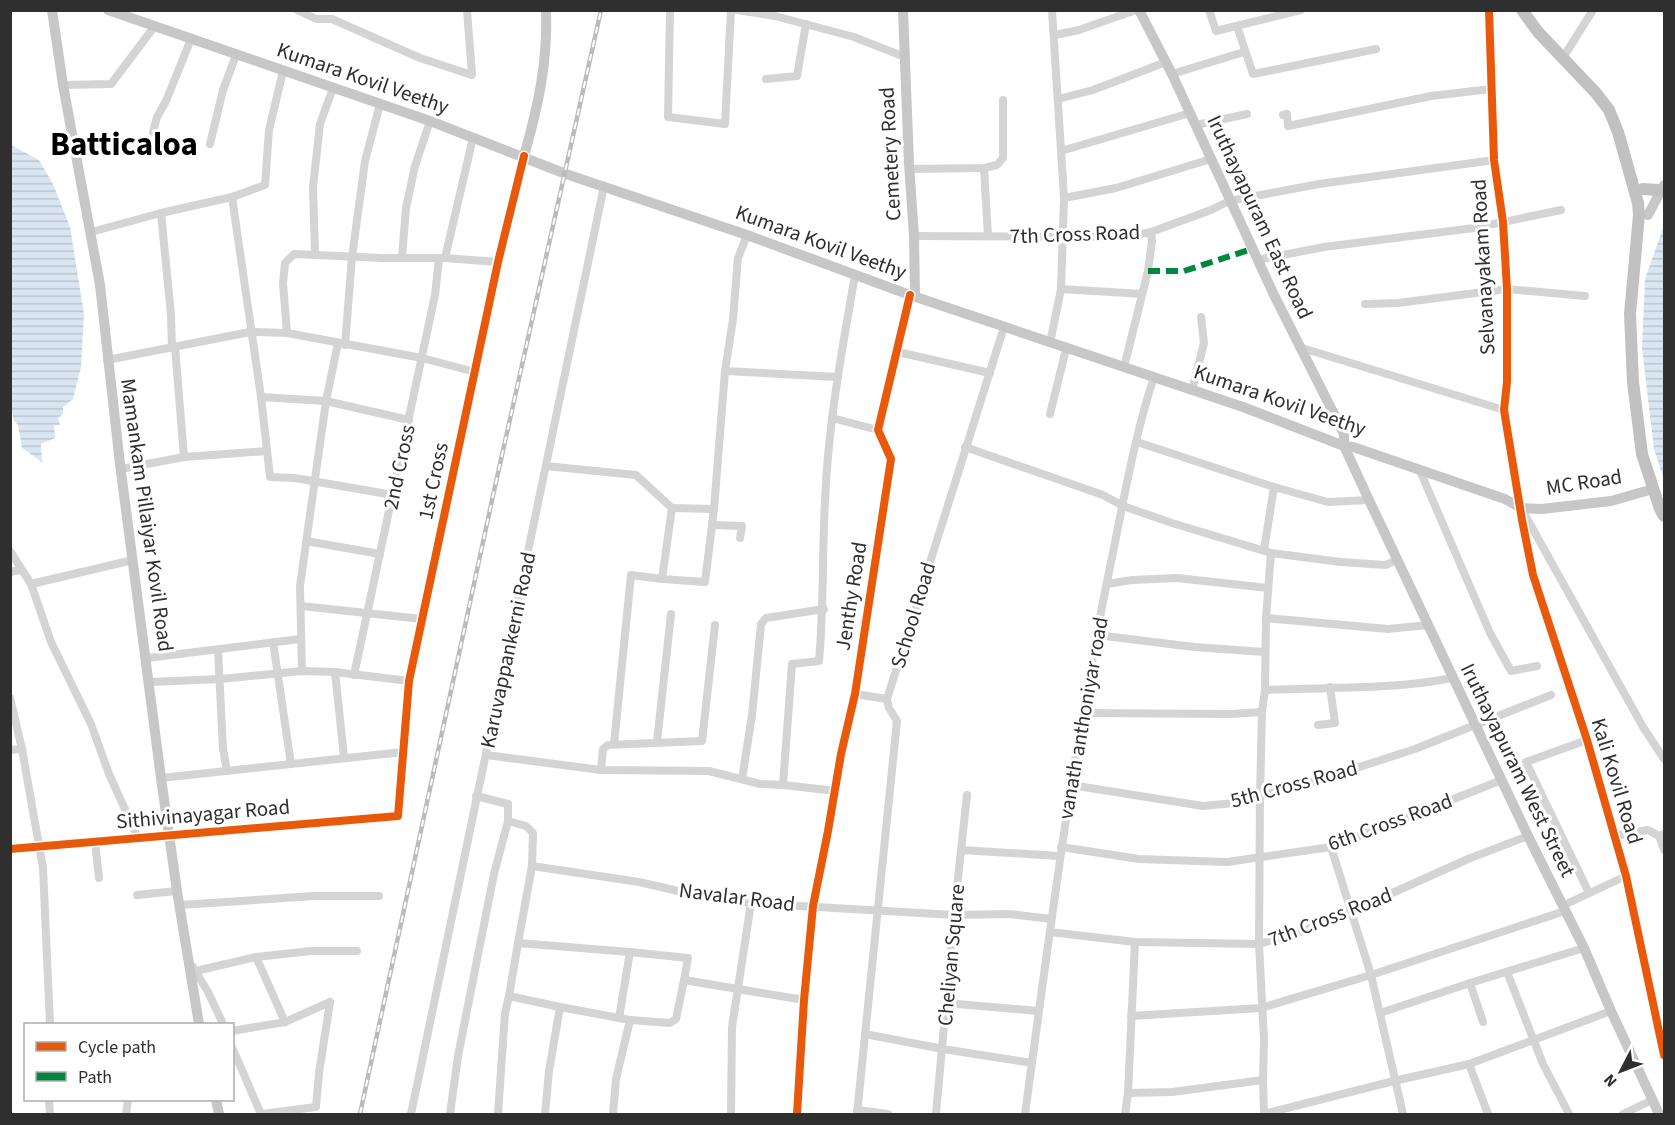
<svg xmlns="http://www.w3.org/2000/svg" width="1675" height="1125" font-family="'Source Sans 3',sans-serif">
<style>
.water{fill:url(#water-rules)}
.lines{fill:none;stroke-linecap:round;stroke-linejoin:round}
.minor{stroke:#d4d4d4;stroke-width:8}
.major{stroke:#c7c7c7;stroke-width:10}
.highway{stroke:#c1c1c1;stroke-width:12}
.rail-casing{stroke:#bbb;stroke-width:4.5}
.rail{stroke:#fff;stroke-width:2;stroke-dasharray:7;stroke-linecap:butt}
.quiet{stroke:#00873e;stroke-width:6;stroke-dasharray:12 6;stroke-linecap:butt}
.cycleway-casing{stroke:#fff;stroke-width:11}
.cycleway{stroke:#e8590c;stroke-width:8}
.labels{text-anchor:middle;stroke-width:6;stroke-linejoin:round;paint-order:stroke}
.street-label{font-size:21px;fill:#2f2f2f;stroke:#fff}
.town-label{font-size:33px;font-weight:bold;fill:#000;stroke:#fff}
</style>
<defs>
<pattern id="water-rules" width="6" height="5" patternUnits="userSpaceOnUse" patternTransform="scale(1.5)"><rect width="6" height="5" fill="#dae5f2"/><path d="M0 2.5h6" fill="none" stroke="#bbc5d0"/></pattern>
</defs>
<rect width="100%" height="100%" fill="#fff"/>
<g class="water">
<path d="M11,145L39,160L53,184L70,227L84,314L81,367L73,399L63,407V414L58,418L60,425H54L55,438L41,444L42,462L22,448L18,425L14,421L11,408Z"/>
<path d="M1664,225V480L1654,449L1642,348L1645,279Z"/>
</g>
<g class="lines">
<g class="minor">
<path d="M297,10L316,19H332L420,58L472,75L467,10"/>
<path d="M670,10L668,117L725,124L731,10"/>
<path d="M737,10L775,16L854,37L905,57"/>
<path d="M1209,10L1216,31L1301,10"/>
<path d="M1489,10L1494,160L1503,222L1507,289V382L1504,410L1522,520L1533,575L1587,740L1626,876L1664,1055"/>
<path d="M1237,26L1253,74L1376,49"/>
<path d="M1055,35L1079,30L1136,10"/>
<path d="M1566,53L1593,10"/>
<path d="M1172,74L1244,52"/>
<path d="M766,79L797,76L806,24"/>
<path d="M63,85L111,84L154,27"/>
<path d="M1058,99L1093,90L1166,62"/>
<path d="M1283,115L1287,114L1288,126L1431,96L1491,89"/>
<path d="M1196,125L1247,114"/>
<path d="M153,132L157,117L166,101L191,39"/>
<path d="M473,138L445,258L498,262"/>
<path d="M210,144L223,90L236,55"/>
<path d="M1061,151L1190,113"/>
<path d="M984,168L988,236"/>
<path d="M909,169L984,168L997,165L1003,158V100"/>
<path d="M232,197L261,397L270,477L295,478L393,495"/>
<path d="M1064,198L1116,188L1211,159"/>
<path d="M161,213L171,315L172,348"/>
<path d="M91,232L161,213L232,197L265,185L269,130L283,71"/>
<path d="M914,236L1125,237L1151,232L1211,210L1229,201L1319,184L1494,160"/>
<path d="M315,254L313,187L320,124L333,88"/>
<path d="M402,257L406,208L415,166L430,121"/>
<path d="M1257,260L1324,247L1474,228L1561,210"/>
<path d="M1061,289L1142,294"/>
<path d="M1365,304L1398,303L1507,289L1585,296"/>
<path d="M287,333L283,283L285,263L294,254L382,258H444"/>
<path d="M1050,343L1061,289L1064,198L1052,10"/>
<path d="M345,345L352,257L365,161L380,104"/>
<path d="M175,347L184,457"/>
<path d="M1299,347L1504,410"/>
<path d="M898,352L990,373"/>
<path d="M107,360L250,332L287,333L422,358L475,372"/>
<path d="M1124,367L1148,271L1152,241L1151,232"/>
<path d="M725,371L733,319L738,258L747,235"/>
<path d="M1192,390L1204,343L1201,317"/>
<path d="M261,397L326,401L409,420"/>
<path d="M1050,414L1066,349"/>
<path d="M832,418L878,430"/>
<path d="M1137,442L1274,487L1328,502L1369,500"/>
<path d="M965,447L1103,495L1123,506L1172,523L1271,553L1341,562L1386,565L1398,559"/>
<path d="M546,466L636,475L672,508L662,579L705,582L714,509L725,371L837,377"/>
<path d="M121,469L184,457L267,451"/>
<path d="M1420,471L1490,633L1511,671L1537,666"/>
<path d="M672,508L714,509"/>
<path d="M1525,515L1643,727L1664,759"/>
<path d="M712,525L742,526L740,538"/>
<path d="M306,541L380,554"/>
<path d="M1264,550L1274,487"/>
<path d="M10,551L31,584L51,642L91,724L109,774L138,838"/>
<path d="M10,572L20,570"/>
<path d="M31,584L133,560"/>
<path d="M1107,584L1132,580L1177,578L1268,588"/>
<path d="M301,606L422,619"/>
<path d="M1266,618L1388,629L1428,625"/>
<path d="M1097,635L1194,647L1265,652"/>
<path d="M273,642L291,764"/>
<path d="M218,650L223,749L227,771"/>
<path d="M147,658L300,639"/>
<path d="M302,671L300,586L326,401L338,343"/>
<path d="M335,672L344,757"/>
<path d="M354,675L435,295L439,258"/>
<path d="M150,682L221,679L302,671L335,672L409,681"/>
<path d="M1265,690C1328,687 1391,690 1452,678"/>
<path d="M855,694L887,699"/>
<path d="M10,698L22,749L43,868L50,1024"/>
<path d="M1083,713L1231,714L1262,712"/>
<path d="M1318,725L1335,723L1330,687"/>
<path d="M1587,740L1526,762L1589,893"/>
<path d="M657,742L671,614"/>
<path d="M614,744L631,575L662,579"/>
<path d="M10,750L22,749"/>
<path d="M486,755L601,770L709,771L760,784L783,785"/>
<path d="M601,770L603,749L608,745L702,741L715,625"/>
<path d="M161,778L403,752"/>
<path d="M742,779L752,715L761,624L766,618L824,609"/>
<path d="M1071,785L1203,806L1234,803L1304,785L1415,749L1551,695"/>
<path d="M836,791L783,785L792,664L819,661C824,607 822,555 825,501C828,425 842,350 855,275"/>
<path d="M476,796L508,804V821L526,826L533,833L532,866L518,943"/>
<path d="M1615,836L1648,830L1659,836L1664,834"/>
<path d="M1659,836L1664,850"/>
<path d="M95,842L99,878"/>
<path d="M1061,847L1139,859L1227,862L1331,847L1502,780"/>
<path d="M1331,847L1371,975L1403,1114"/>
<path d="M10,849L398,816L409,681L498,262L524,156"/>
<path d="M961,850L1059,856"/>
<path d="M532,866L639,882L700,896L751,903L954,915L1010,914L1051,919"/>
<path d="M137,895L177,891"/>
<path d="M180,905L314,896H379"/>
<path d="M1562,906L1626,876"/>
<path d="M1050,932L1135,942L1259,944L1303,931L1350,912L1468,859L1528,836"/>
<path d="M256,957L285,1022"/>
<path d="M193,967L208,992L223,1024"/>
<path d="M196,971L256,957L311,951H357"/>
<path d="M1507,972L1543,1064L1569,1114"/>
<path d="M1470,983L1483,1022"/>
<path d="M946,1003L1038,1011"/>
<path d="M560,1007L509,996L518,943L630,952"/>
<path d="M1380,1013L1470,983L1584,948"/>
<path d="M1131,1016L1261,1008L1371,975L1565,911"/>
<path d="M619,1018L630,952L688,958L684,980"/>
<path d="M630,1020L670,1023L676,1019L684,980L804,1000"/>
<path d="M232,1031L285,1022L330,1002"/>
<path d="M865,1034L943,1049L1032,1063"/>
<path d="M232,1047L261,1114"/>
<path d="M1469,1064L1488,1114"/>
<path d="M1128,1093L1172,1092L1263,1080"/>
<path d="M49,1100L50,1114"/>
<path d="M857,1110L888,1114"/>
<path d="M126,1114L128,1100"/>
<path d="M262,1114L316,1107L319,1073L330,1002"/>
<path d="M411,1114L604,186"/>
<path d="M450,1114L458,1056L494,874L508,821"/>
<path d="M498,1114L505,1013L509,996"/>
<path d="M545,1114L549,1071L560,1007L630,1020L616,1079L613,1114"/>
<path d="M731,1114L732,1027L751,903"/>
<path d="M797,1114L804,1000L813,906L828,831L841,754L855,694L891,459L878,430L910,295"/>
<path d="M857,1114L897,721L889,708L887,699L1004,327"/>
<path d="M936,1114L954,915L967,795"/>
<path d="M1025,1114C1050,931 1073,748 1110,567C1123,505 1134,437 1154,377"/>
<path d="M1125,1114L1128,1093L1135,942"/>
<path d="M1264,1114L1263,1080L1264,1040L1259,944L1260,796L1262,712L1265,690L1266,618L1271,553"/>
<path d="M1264,1114L1394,1081L1469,1064L1611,1011"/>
<path d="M1623,1114L1652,1100"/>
</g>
<g class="major">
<path d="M52,10L63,85L100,285L120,464L161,778L177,891L199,1024"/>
<path d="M108,10L430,121L566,174L747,235L910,295L1243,407L1344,446L1353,447L1505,499L1521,508L1542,509L1611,501L1653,489"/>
<path d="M903,10L909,164L914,236L915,296"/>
<path d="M1139,10L1172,74L1274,295L1344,434V446L1369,500L1528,836L1584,948L1611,1011L1659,1114"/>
<path d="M524,156C538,107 548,62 546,10"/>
<path d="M1648,215L1664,185"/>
<path d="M216,1100L219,1114"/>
</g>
<g class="highway">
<path d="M1522,10L1538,32L1596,93L1609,110L1618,132L1638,203L1639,215L1630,314L1633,382L1642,454L1660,509L1664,516"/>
<path d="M1643,189L1658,190"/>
</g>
<defs>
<path id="rail" d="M360,1114L494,491L601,10"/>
</defs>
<use href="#rail" class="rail-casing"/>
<use href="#rail" class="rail"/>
<path class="quiet" d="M1148,271H1184L1252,249"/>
<defs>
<g id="cycleway">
<path d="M1489,10L1494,160L1503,222L1507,289V382L1504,410L1522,520L1533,575L1587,740L1626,876L1664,1055"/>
<path d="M10,849L398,816L409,681L498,262L524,156"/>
<path d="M797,1114L804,1000L813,906L828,831L841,754L855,694L891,459L878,430L910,295"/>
</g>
</defs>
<use href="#cycleway" class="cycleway-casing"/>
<use href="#cycleway" class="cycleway"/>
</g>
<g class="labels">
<g class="street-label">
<text transform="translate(363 78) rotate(19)" y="7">Kumara Kovil Veethy</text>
<text transform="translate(890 154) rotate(-93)" y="7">Cemetery Road</text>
<text transform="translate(1260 217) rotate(65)" y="7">Iruthayapuram East Road</text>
<text transform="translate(1075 234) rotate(-2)" y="7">7th Cross Road</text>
<text transform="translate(821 242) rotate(20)" y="7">Kumara Kovil Veethy</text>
<text transform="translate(1483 267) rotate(-93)" y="7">Selvanayakam Road</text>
<text transform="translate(1280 400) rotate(19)" y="7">Kumara Kovil Veethy</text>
<text transform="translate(399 467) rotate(-78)" y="7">2nd Cross</text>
<text transform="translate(433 481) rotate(-78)" y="7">1st Cross</text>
<text transform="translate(1584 482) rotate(-9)" y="7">MC Road</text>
<text transform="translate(147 515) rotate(82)" y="7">Mamankam Pillaiyar Kovil Road</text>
<text transform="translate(851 596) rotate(-81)" y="7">Jenthy Road</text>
<text transform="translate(913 615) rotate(-73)" y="7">School Road</text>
<text transform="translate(508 650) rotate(-78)" y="7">Karuvappankerni Road</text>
<text transform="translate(1083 718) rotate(-80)" y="7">vanath anthoniyar road</text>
<text transform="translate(1518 770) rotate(64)" y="7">Iruthayapuram West Street</text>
<text transform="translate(1617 781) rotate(73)" y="7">Kali Kovil Road</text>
<text transform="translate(1294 784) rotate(-15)" y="7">5th Cross Road</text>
<text transform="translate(203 814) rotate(-5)" y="7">Sithivinayagar Road</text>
<text transform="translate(1390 822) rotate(-20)" y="7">6th Cross Road</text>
<text transform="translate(737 897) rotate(7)" y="7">Navalar Road</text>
<text transform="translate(1330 917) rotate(-21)" y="7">7th Cross Road</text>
<text transform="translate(951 955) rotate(-85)" y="7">Cheliyan Square</text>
</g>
<g class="town-label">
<text x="124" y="155">Batticaloa</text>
</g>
</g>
<rect width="1675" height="1125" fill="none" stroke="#2f2f2f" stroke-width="24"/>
<rect x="24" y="1023" width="210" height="78" fill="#ffffff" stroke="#acacac" stroke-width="1.5"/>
<rect x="36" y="1042" width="30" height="9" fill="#e8590c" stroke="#acacac" stroke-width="1.5"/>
<text x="78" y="1053" font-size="18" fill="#2f2f2f">Cycle path</text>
<rect x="36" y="1072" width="30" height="9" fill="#00873e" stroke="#acacac" stroke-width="1.5"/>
<text x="78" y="1083" font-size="18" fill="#2f2f2f">Path</text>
<g transform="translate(1621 1071) rotate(228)" stroke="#ffffff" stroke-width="4.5" paint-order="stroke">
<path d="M0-4.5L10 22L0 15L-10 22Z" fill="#2f2f2f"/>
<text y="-9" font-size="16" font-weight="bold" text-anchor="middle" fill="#2f2f2f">N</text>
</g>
</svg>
